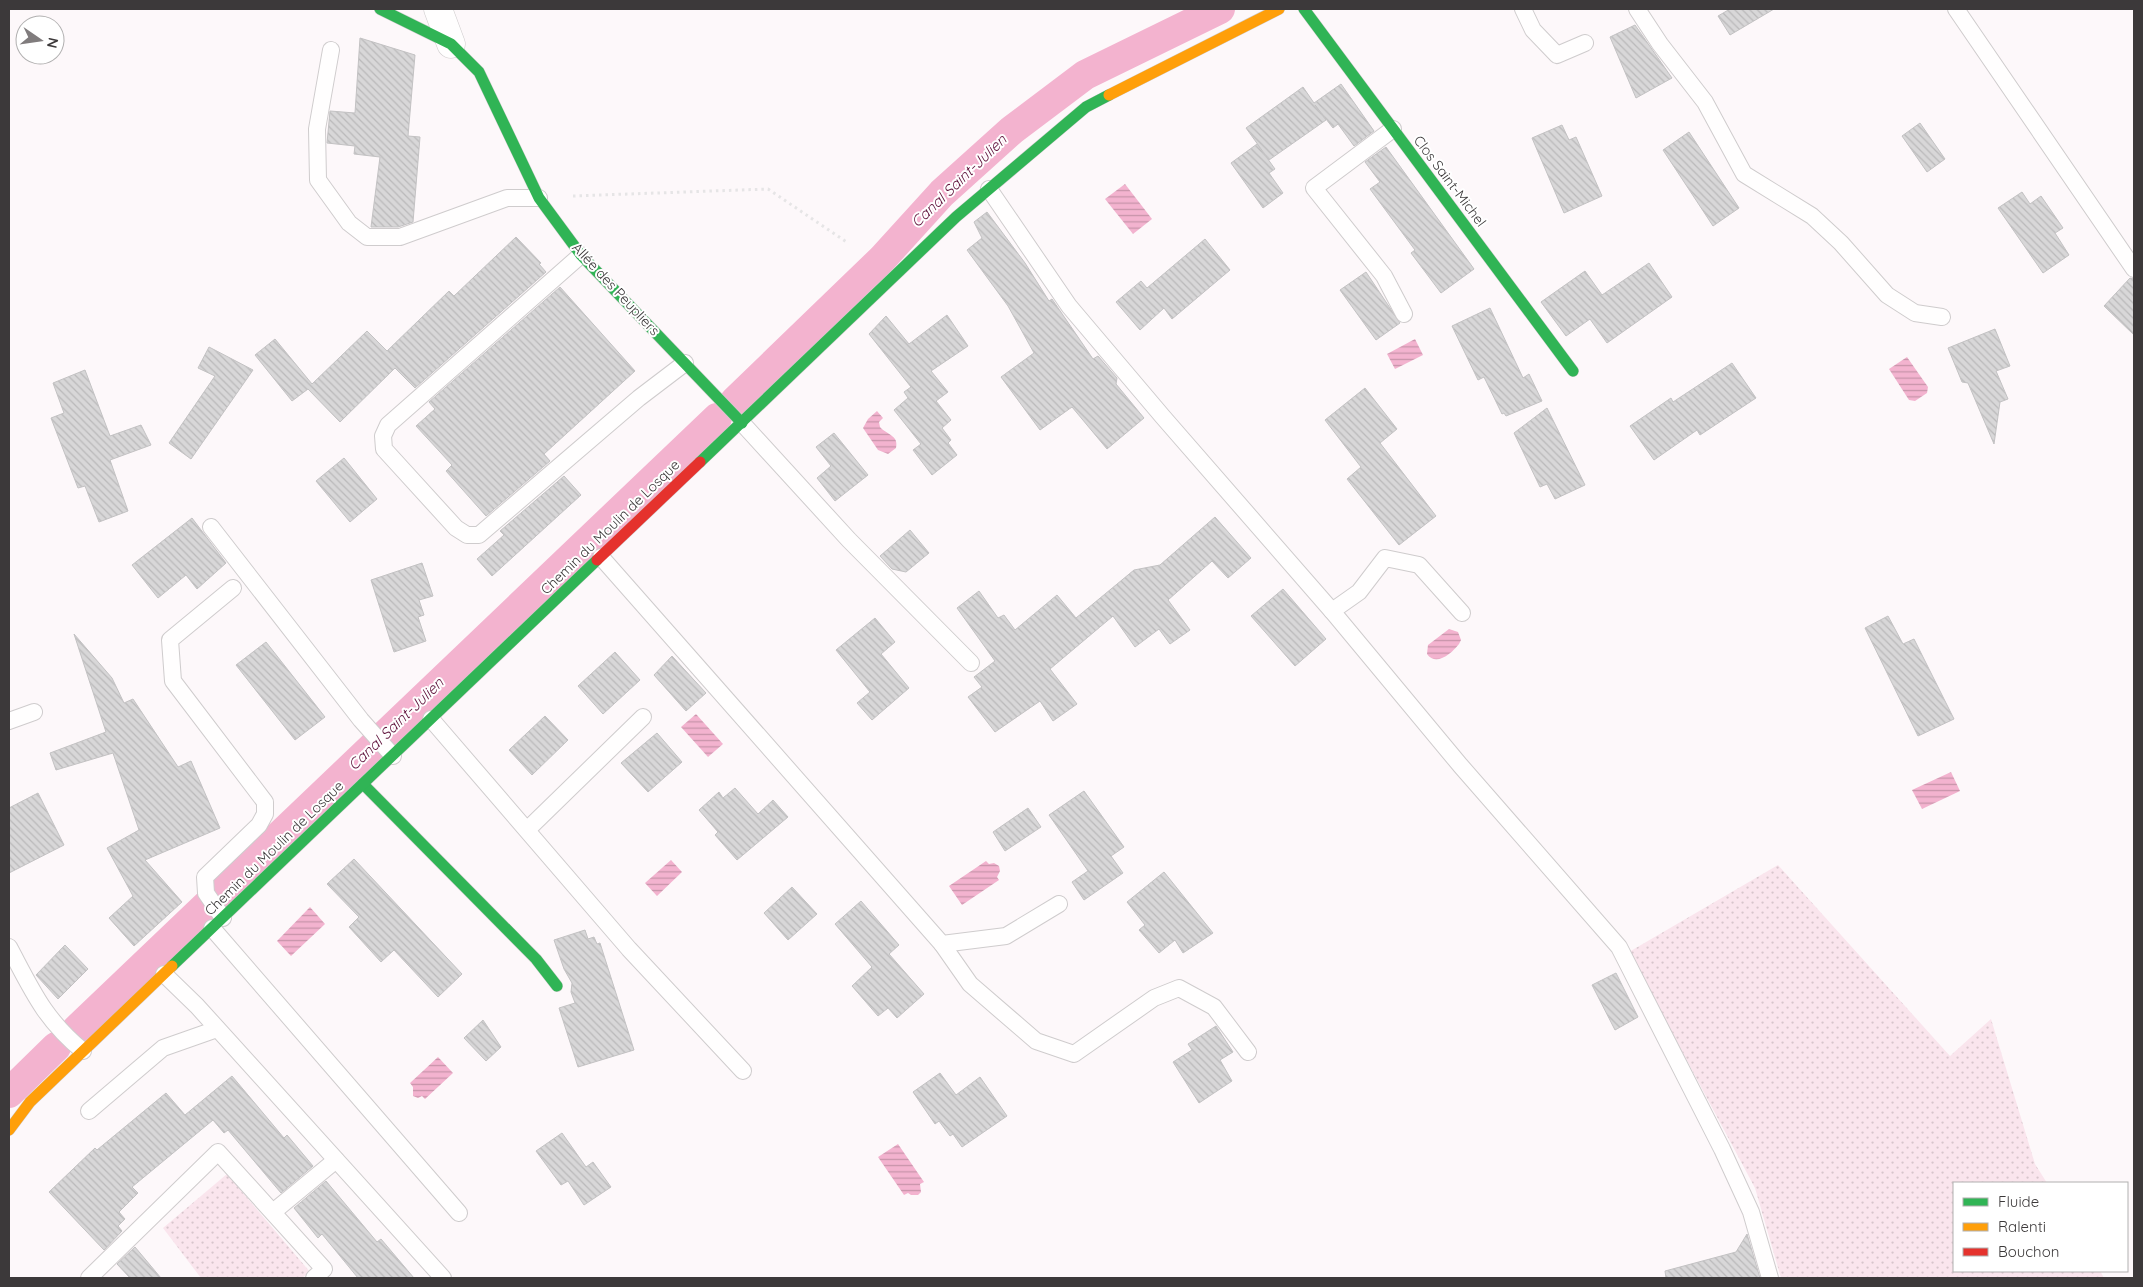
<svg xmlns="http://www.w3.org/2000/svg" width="2143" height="1287" font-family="Quicksand,sans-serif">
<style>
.green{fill:url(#green-dots)}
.water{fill:url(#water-rules)}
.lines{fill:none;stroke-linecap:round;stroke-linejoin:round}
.canal{stroke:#f3b3cf;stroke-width:30}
.building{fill:url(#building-back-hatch);stroke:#c3c2c3}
.lane-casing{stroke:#cfcccd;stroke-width:18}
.street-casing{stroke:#cfcccd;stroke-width:29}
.fast-casing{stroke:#cfcccd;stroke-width:12}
.slow-casing{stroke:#cfcccd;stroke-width:12}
.jam-casing{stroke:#cfcccd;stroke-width:12}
.path{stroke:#e6e5e6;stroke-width:3;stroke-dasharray:2.5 4;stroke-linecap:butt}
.lane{stroke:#fffefe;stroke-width:16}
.street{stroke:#fffefe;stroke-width:28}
.fast{stroke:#30b455;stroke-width:11}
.slow{stroke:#ff9f0a;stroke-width:11}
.jam{stroke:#e5322d;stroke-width:11}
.labels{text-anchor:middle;stroke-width:4;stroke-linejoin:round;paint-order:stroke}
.street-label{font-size:14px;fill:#3c393a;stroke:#fff}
.water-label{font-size:15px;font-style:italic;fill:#60133c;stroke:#fff}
</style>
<defs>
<pattern id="green-dots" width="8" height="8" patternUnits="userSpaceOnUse" patternTransform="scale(1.25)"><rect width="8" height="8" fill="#fae5ed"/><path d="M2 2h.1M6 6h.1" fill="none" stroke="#d7c5cc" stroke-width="1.8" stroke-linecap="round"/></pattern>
<pattern id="water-rules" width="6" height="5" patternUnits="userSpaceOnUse" patternTransform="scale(1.25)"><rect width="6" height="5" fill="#f3b3cf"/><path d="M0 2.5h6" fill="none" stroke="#c693a9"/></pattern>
<pattern id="building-back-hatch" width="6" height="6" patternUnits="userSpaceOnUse" patternTransform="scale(1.25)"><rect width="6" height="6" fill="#d8d7d8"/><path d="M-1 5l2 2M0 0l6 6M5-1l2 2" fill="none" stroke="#bab9ba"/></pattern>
</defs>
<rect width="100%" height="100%" fill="#fdf8fa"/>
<g class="green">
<path d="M1778,865L1950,1056L1991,1019L2035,1164L2047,1183H1954V1271H2100L2104,1278H1781L1755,1188L1629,952Z"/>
<path d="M227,1174L310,1272L302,1278H201L163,1228Z"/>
</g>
<g class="water">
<path d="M1125,184L1152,219L1133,234L1105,199Z"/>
<path d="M1415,339L1423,355L1395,369L1387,354Z"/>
<path d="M1907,357L1928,387L1927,393L1915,401L1909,400L1889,369Z"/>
<path d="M877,411L883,418L879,422L880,427C887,435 899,435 896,448L888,454L878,450L863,428L868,419Z"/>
<path d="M1449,629L1458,632L1461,640L1459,644C1452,653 1436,667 1427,654L1428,645Z"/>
<path d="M696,714L723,744L708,757L681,727Z"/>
<path d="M1951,772L1960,791L1922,809L1912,790Z"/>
<path d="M671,860L682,872L657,896L645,883Z"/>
<path d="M986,861L989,864L994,863L999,866L1000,871L997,877L999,880L962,905L949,886Z"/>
<path d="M310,907L325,924L291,956L277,941Z"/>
<path d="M438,1057L453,1073L425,1099L422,1096L418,1098L413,1096V1087L410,1083Z"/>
<path d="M898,1144L924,1182L920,1184L921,1192L918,1195H911L908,1193L904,1195L878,1157Z"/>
</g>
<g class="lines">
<g class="canal">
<path d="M735,401L882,259L942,193L1012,130L1085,75L1220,9"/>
<path d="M76,1030L717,418"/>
<path d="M9,1093L56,1047"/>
</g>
</g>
<g class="building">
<path d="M1730,9H1774L1730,35L1718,16Z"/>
<path d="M1635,25L1672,78L1636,98L1610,37Z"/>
<path d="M360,38L415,55L408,136L420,137L413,222L398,227H371L380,157L354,154L355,146L327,143L330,111L355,113Z"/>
<path d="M1341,84L1374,131L1354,146L1338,124L1333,128L1315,105L1326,120L1269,160L1246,128L1303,87L1314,103Z"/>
<path d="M1920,123L1945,159L1927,172L1902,136Z"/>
<path d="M1562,125L1569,140L1576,137L1602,196L1564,213L1532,138Z"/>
<path d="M1689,132L1739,208L1713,226L1663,150Z"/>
<path d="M1257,144L1275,169L1269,173L1283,193L1263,208L1231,163Z"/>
<path d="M1386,147L1474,269L1441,293L1411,253L1415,250L1370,189L1380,182L1365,162Z"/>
<path d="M2022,192L2030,204L2041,196L2063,228L2055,233L2069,255L2043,273L1998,208Z"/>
<path d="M987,212L1025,263L1049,301L1052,299L1093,359L1098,356L1117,378L1116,384L1144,418L1107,449L1072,407L1040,430L1001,377L1034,353L1008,306L967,250L982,238L974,222Z"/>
<path d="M516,237L541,263L539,264L546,272L415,388L395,368L340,422L308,389L292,401L255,355L275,339L312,384L367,331L387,351L449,291L454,296Z"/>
<path d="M1205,239L1230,270L1172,319L1164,308L1140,330L1116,302L1141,281L1147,288Z"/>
<path d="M1649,263L1672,297L1607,343L1590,319L1566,336L1541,302L1585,271L1602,295Z"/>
<path d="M1366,272L1400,323L1376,340L1340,290Z"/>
<path d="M2130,278L2134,279V335L2104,306Z"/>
<path d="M560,287L635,371L544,454L550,461L486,516L446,471L452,465L416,426L435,409L429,402Z"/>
<path d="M1490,308L1523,378L1529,374L1542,401L1506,416L1504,413L1502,414L1484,377L1478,380L1452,326Z"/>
<path d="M947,315L968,346L931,371L948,392L936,401L951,420L942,428L951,440L948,443L957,455L932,475L913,450L921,444L894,410L908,398L904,392L911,387L869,334L886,316L909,344Z"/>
<path d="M1995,329L2010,366L1996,371L2008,399L2000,402L1994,444L1968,383L1962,382L1948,348Z"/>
<path d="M209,347L253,370L191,459L169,443L215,376L198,368Z"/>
<path d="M1732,363L1756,398L1700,435L1697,430L1654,460L1630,426L1671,398L1673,402Z"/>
<path d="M85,370L110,436L141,425L151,445L110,460L128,511L99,522L85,486L78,488L51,418L64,413L53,383Z"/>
<path d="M1365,388L1397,429L1380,443L1436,516L1399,545L1347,479L1361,467L1325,420Z"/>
<path d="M1547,408L1585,485L1555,499L1547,484L1540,487L1514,433Z"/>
<path d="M834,433L868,475L835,501L817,478L831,466L816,447Z"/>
<path d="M344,458L377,499L350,522L316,481Z"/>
<path d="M564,476L581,495L492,576L477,559L504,535L500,531Z"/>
<path d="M1215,517L1251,558L1228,578L1212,561L1168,600L1190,630L1170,644L1159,629L1135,647L1113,616L1050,669L1077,704L1053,721L1040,701L995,732L968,697L982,687L974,677L995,661L957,608L979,591L998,618L1004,615L1015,630L1057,595L1076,618L1134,570L1160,565Z"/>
<path d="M192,518L226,563L197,589L186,575L158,598L132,565Z"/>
<path d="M910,530L929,553L906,572L892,569L880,556Z"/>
<path d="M422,563L433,596L419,600L424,615L418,617L426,641L394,652L371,580Z"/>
<path d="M1283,589L1326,639L1295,666L1251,616Z"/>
<path d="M1888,616L1903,644L1914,639L1954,719L1918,736L1865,628Z"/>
<path d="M875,618L895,642L881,654L909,688L872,720L857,703L870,692L836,650Z"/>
<path d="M74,634L112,678L124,703L133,699L178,767L191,761L220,828L145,860L182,902L134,946L109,918L133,896L107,848L139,830L113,753L56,770L50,753L106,732Z"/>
<path d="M266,642L325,717L295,740L236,665Z"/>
<path d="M615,652L640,680L603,714L578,686Z"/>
<path d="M672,656L706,693L686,711L654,675Z"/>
<path d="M545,716L568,740L532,775L509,750Z"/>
<path d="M657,733L682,762L648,792L621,763Z"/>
<path d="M735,788L758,814L773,800L788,817L737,860L715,835L718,832L699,810L719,792L723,798Z"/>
<path d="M1084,791L1124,847L1111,856L1123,873L1084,900L1072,882L1088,871L1049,815Z"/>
<path d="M38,793L64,845L9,873V808Z"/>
<path d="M1028,808L1041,827L1005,851L993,832Z"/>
<path d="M354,859L462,974L438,997L394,950L381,962L349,927L359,917L327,884Z"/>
<path d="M1164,872L1213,933L1183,953L1175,940L1159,953L1139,930L1145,925L1127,902Z"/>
<path d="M792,887L817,914L788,940L764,913Z"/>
<path d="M861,901L899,945L889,954L924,994L897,1018L888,1008L878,1016L852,986L872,967L835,924Z"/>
<path d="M585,930L588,939L594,937L597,944L600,943L634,1050L578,1067L559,1008L575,1003L571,992L572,983L564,969L554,940Z"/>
<path d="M65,945L88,969L58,999L36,975Z"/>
<path d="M1616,973L1638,1017L1615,1030L1592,985Z"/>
<path d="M483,1020L501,1047L486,1061L464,1038Z"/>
<path d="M1216,1026L1233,1052L1220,1060L1232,1081L1199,1103L1173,1062L1192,1050L1188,1044Z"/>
<path d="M940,1073L956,1095L980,1077L1007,1116L962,1147L953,1134L950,1136L939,1121L935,1124L913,1092Z"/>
<path d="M232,1076L284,1138L287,1135L313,1166L281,1193L228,1130L224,1133L213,1120L132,1187L138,1193L119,1212L125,1219L118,1226L122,1231L104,1250L49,1192L95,1148L97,1150L166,1093L185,1115Z"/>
<path d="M562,1133L586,1167L593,1162L611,1187L584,1205L568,1181L561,1185L536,1151Z"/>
<path d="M326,1181L377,1242L381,1239L414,1278H358L322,1234L318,1238L294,1208Z"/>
<path d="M1747,1234L1760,1278H1666L1665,1271L1736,1252Z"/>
<path d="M135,1247L161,1278H130L117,1264Z"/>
</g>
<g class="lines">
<defs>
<g id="lane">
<path d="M1523,9L1533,30L1557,55L1585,43"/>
<path d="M1637,9L1660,44L1705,102L1744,174L1812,216L1841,243L1887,295L1915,313L1942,317"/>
<path d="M1956,9L2134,269"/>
<path d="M331,50L317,129L318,180L349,223L367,237H400L507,198H539"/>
<path d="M1393,129L1314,188L1384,276L1404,314"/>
<path d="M989,189L1069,306L1163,417L1332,611L1359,592L1385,558L1419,565L1462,613"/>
<path d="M581,255L388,425L383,436L384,449L456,528L467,535H479L639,398L685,363"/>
<path d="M742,423L849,540L971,663"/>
<path d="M211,527L361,720L393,756"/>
<path d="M601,557L942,944L1006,936L1059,904"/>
<path d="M1332,611L1460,765L1619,947L1722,1149L1751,1212L1770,1278"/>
<path d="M431,719L629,949L743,1071"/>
<path d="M9,721L34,712"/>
<path d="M528,829L643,717"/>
<path d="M223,918L206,893L205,877L259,825L265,814V802L173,681L170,640L233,588"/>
<path d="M212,928L459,1213"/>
<path d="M942,944L970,984L1036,1041L1074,1054L1154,998L1179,988L1214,1007L1248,1052"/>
<path d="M9,947C32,990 44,1019 83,1051"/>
<path d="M164,974L197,1006L443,1278"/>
<path d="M89,1111L163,1048L217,1029"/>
<path d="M273,1212L336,1160"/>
<path d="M89,1278L218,1152L324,1269L314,1278"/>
</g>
<path id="street" d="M438,9L451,44"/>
<g id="fast">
<path d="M380,9L451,44L479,72L539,198L581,255L742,423"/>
<path d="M1304,9L1573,371"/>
<path d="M700,462L956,217L1086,107L1109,95"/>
<path d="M363,784L536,959L557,986"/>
<path d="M172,966L597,560"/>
</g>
<g id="slow">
<path d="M1109,95L1279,9"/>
<path d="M9,1130L30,1102L172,966"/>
</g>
<path id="jam" d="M597,560L700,462"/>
</defs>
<use href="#lane" class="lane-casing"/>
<use href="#street" class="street-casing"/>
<use href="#fast" class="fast-casing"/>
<use href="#slow" class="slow-casing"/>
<use href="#jam" class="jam-casing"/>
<path class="path" d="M573,196L768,189L848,243"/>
<use href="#lane" class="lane"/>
<use href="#street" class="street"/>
<use href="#fast" class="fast"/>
<use href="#slow" class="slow"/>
<use href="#jam" class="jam"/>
</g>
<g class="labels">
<g class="street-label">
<text transform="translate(1450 181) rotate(53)" y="5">Clos Saint-Michel</text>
<text transform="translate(616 289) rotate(47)" y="5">Allée des Peupliers</text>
<text transform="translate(610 527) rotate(-44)" y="5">Chemin du Moulin de Losque</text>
<text transform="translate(274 848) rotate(-44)" y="5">Chemin du Moulin de Losque</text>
</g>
<g class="water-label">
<text transform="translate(959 181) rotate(-44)" y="5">Canal Saint-Julien</text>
<text transform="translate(396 724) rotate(-44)" y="5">Canal Saint-Julien</text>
</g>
</g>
<rect width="2143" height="1287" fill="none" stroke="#3c393a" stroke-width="20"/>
<rect x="1953" y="1182" width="175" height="90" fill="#ffffff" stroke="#b1b0b0"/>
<rect x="1963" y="1198" width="25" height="8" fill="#30b455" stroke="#b1b0b0"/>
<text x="1998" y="1207" font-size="15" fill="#3c393a">Fluide</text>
<rect x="1963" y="1223" width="25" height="8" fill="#ff9f0a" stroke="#b1b0b0"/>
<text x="1998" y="1232" font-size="15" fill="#3c393a">Ralenti</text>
<rect x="1963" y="1248" width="25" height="8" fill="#e5322d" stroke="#b1b0b0"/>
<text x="1998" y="1257" font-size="15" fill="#3c393a">Bouchon</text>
<g transform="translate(40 40) rotate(103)"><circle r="24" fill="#ffffff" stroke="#b1b0b0"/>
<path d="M0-4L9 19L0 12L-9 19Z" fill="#807c7d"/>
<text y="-8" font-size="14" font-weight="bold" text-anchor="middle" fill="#3c393a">N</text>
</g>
</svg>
